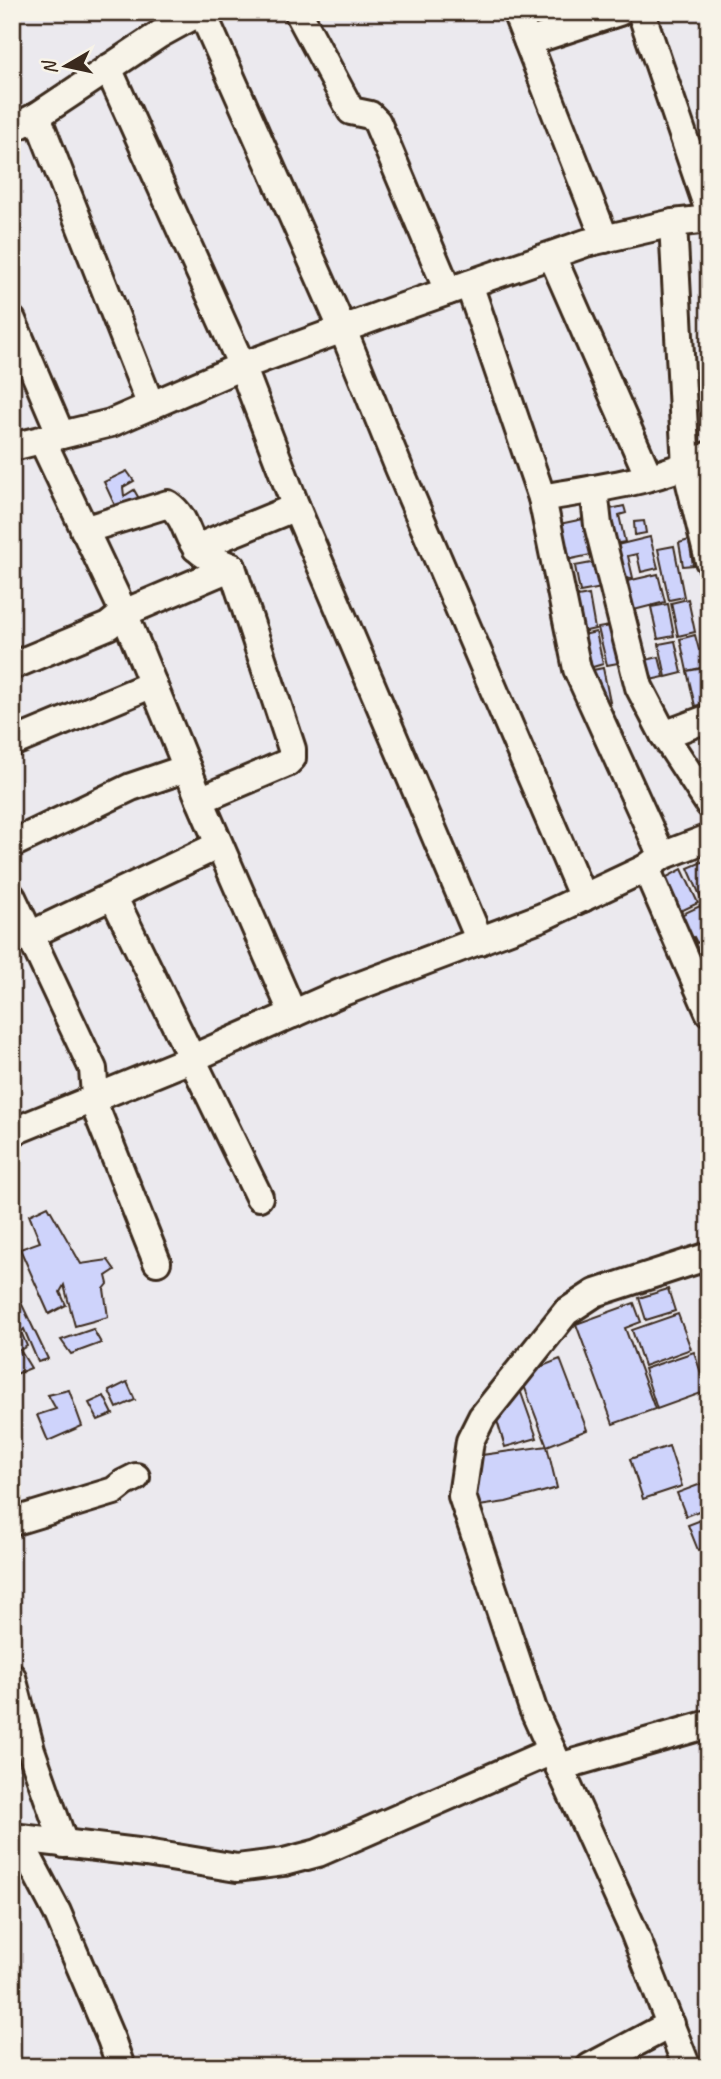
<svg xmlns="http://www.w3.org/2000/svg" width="721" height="2079" font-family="Caveat,sans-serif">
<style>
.building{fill:#ced3fb;stroke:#3b2a1e;stroke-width:2}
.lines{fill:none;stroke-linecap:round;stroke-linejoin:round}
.minor-casing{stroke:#3b2a1e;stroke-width:32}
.minor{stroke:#f7f3e8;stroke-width:26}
</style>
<rect width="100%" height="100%" fill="#ebe9ee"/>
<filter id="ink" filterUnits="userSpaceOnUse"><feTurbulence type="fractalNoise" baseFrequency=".0143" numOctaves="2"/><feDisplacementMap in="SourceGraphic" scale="14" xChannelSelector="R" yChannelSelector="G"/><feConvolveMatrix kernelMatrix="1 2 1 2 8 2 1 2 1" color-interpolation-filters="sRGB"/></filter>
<g filter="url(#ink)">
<g class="building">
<path d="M127,471L134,481L123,487L124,496L134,490L141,502L117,510L104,482Z"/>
<path d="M709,477V511L699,479Z"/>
<path d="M624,506L626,513L619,515L625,542L613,544L606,510Z"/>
<path d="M588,518L595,554L557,562L550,526Z"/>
<path d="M644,521L646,533L635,535L634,522Z"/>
<path d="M650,537L658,568L641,572L637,554L628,556L633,578L621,580L613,546Z"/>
<path d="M689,540L693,565L683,566L679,543Z"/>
<path d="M674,546L684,597L669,600L658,549Z"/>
<path d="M597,562L602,588L580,592L575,566Z"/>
<path d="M658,574L665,602L630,611L623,582Z"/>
<path d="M589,595L595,629L573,634L566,599Z"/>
<path d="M688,599L695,632L678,636L671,603Z"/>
<path d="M668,604L674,636L658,639L651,607Z"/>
<path d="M610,626L618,663L607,665L598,628Z"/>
<path d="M709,627V666L687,671L680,639L695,635L699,650L707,649L703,628Z"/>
<path d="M596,632L603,664L586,669L579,636Z"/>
<path d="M675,641L682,673L666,677L659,644Z"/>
<path d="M659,657L664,677L650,680L646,660Z"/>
<path d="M603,668L610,702L595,706L588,671Z"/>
<path d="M704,668L707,678L709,677V702L695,706L687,671Z"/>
<path d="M709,859V897L702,900L688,868Z"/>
<path d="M682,869L698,903L681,911L665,878Z"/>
<path d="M700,906L709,925V938L697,943L694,937L688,939L672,919Z"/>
<path d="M48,1206L81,1264L108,1260L115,1270L106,1276L108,1284L104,1289L108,1317L75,1326L64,1285L60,1292L66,1305L49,1314L20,1249L40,1242L29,1215Z"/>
<path d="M668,1289L675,1311L646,1320L639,1298Z"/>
<path d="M15,1290L48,1359L38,1362L24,1329L21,1332L27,1346L20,1350L31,1368L16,1374L12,1368V1291Z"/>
<path d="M634,1303L641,1322L625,1328L655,1409L613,1424L576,1324Z"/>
<path d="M678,1314L691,1349L644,1366L632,1330Z"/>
<path d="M93,1329L101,1343L71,1354L61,1340Z"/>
<path d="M694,1352L707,1391L657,1409L644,1369Z"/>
<path d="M560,1359L587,1430L547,1446L520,1375Z"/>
<path d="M127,1382L135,1400L117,1408L109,1391Z"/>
<path d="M519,1387L537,1438L505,1447L492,1404Z"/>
<path d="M69,1390L82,1426L48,1441L37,1415L56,1409L48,1395Z"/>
<path d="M104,1396L113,1414L98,1420L89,1403Z"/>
<path d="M547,1446L557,1488L506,1502L472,1507L475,1456Z"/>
<path d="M669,1446L682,1486L643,1499L630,1459Z"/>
<path d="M709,1481V1507L686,1516L677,1493Z"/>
<path d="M709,1517V1546L698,1550L688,1525Z"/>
</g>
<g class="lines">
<defs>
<g id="minor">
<path d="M202,12L343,330L399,468L583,898"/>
<path d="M298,12L351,111L370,115L377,122L448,291"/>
<path d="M516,12L605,239"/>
<path d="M641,12L709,211"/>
<path d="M528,42L619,12"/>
<path d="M108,68L242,366L296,507L480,941"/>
<path d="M37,116L151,406"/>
<path d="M12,129L37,116L160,34L200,12"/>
<path d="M673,223L686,467L709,561"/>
<path d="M552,256L649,477"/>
<path d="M469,284L542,498L577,669L662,856"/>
<path d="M12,320L61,435"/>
<path d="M42,440L124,613L200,800L293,1014"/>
<path d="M12,447L111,423L242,366L400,308L586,243L673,223L709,219"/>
<path d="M594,489L598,525L639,687L664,735L709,804"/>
<path d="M542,498C598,488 658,481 709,455"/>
<path d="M84,530L168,504C188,518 185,537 198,549C206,558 222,562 232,567L292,749V758L287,763L200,800"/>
<path d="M196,548L296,507"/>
<path d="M12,666L108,626L124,613L232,567"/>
<path d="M664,735L709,718"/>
<path d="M12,743L153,684"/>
<path d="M12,844L131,787L187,768"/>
<path d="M646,868L709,1012"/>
<path d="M113,896L259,1197"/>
<path d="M12,897L93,1069L96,1109L157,1262"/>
<path d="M30,935L219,845"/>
<path d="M12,1132L193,1058L340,993L542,917L646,868L662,856L709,838"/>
<path d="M12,1522L114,1491L124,1483L136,1477"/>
<path d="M12,1677L31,1750L64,1844"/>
<path d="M559,1767L709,1724"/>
<path d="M12,1837L146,1853L237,1868L284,1862L318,1853L552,1751"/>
<path d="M18,1838L57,1912L111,2039L121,2067"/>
<path d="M590,2067L671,2024"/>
<path d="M687,2067L634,1932L533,1709L462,1496L470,1441L482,1417L566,1312L595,1293L709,1256"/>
</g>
</defs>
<use href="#minor" class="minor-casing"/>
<use href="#minor" class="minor"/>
</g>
</g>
<rect width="721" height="2079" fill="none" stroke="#f7f3e8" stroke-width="42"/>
<rect x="21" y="21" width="679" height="2037" fill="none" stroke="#3b2a1e" stroke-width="2.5" filter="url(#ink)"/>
<g transform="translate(66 66) rotate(261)" stroke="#f7f3e8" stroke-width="5" paint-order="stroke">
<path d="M0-5L12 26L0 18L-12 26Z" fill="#3b2a1e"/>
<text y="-10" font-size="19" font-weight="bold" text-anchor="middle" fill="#3b2a1e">N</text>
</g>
</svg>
